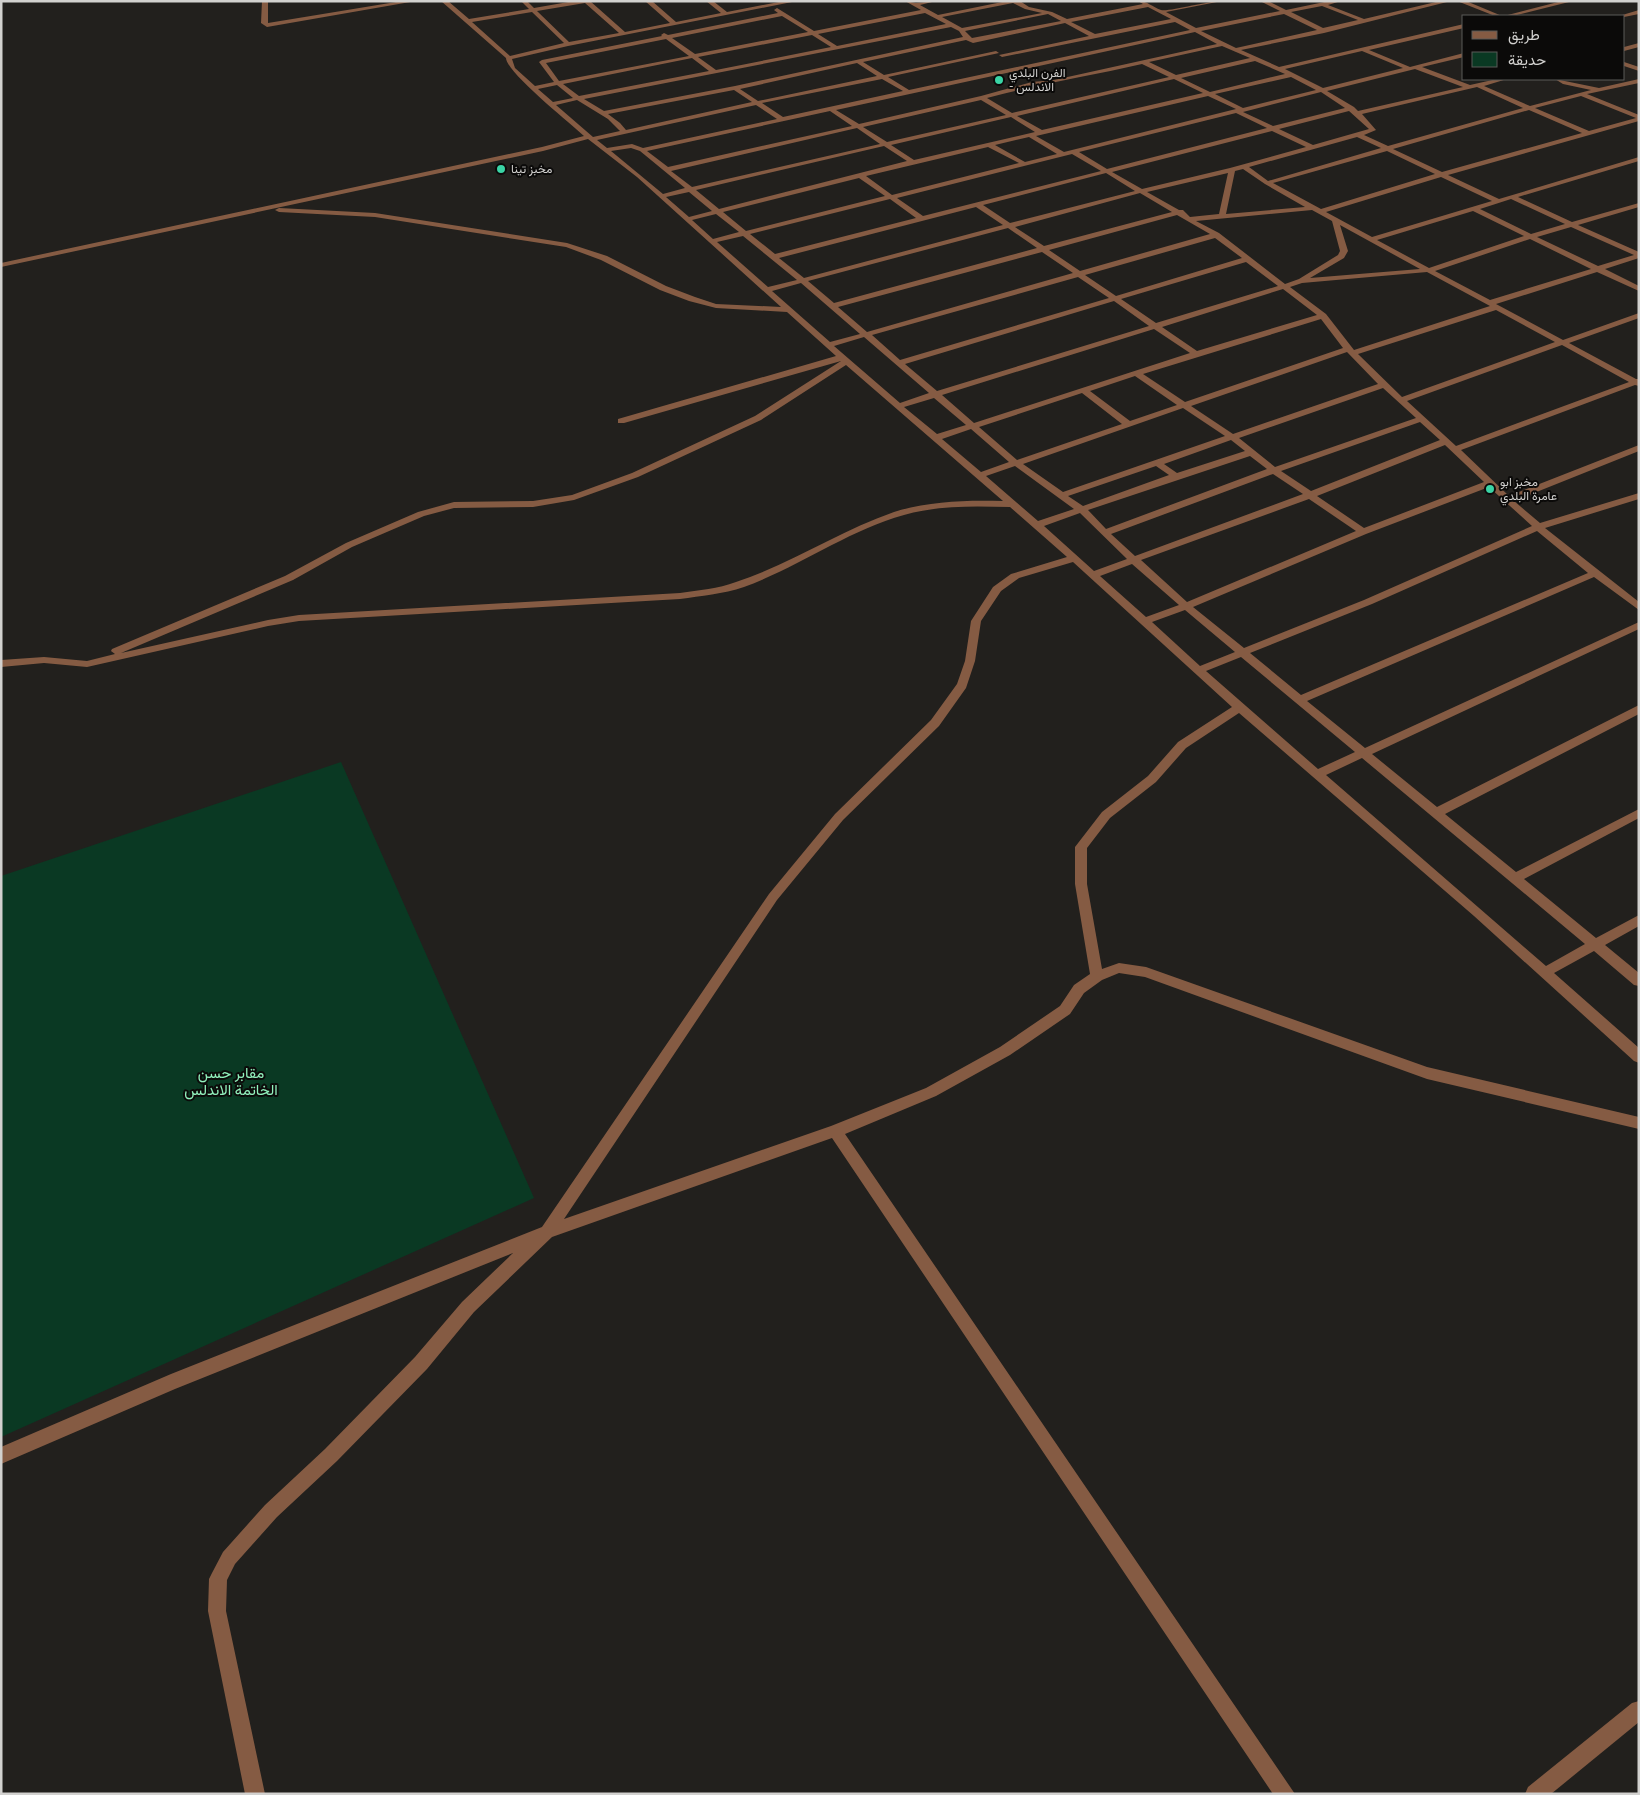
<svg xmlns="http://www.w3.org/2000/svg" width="1640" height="1795" font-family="'Fira Sans Condensed',Vazirmatn,sans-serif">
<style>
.green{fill:#0a3923}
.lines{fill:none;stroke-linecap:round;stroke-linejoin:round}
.minor{fill:#855b43;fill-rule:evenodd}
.poi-dot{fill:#3ad4a5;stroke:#0b0a09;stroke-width:2}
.labels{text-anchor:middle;stroke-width:4;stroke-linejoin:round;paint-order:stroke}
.far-poi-label{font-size:12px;fill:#d2d1cf;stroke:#0b0a09;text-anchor:start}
.park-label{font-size:15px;fill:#91f0bc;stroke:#0b0a09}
</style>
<rect width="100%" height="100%" fill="#22201d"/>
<path class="green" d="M341,762L534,1198L1,1437V876Z"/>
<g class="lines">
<g class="minor">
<path d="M262,1H268V23L402,1H416L267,27L261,23Z"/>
<path d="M441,1H448L469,19L529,9L521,1H527L534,8L574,1H590L625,32L670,23L645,1H652L676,22L721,13L706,1H713L727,12L784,1H797L568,46L512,59L515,68L535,86L554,82L539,62L542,60L662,36L661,35L664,33L668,35L778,13L774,10L777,8L814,31L921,10L905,1L916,3L936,1L920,5L938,15L1007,1H1020L1029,7L1052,12L1067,19L1143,4L1138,1C1148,1 1152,7 1161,10C1169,12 1207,1 1222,1L1166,12L1196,28L1280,11L1260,1H1268L1286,10L1329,1H1341L1328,5L1364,19L1440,1H1451L1324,33L1241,50L1279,67L1464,24V28L1369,50L1410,67L1464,53V57L1422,67L1470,85L1497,79H1507L1484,86L1530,106L1591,90L1563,84L1555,79L1599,88L1639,79V83L1587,94L1639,115V121L1448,175L1499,199L1639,157V161L1518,197L1572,222L1639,203V207L1578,225L1639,252V258L1605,269L1639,286V291L1597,272L1496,304L1563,340L1639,313V318L1569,343L1636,379H1639V386L1635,385L1461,450L1509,496L1639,445V451L1514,501L1540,523L1639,493V499L1545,528L1639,602V610L1594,577L1307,701L1365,748L1639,622V629L1372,754L1437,807L1639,705V714L1445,814L1516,872L1639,809V818L1524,879L1596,938L1639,915V926L1605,945L1639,973V986L1634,985L1594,951L1554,973L1639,1048V1063L1634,1061L1474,916L1239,713L1186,748L1156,782L1110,818L1087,848V884L1102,969L1119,963L1146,967L1427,1067L1639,1117V1129L1427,1079L1145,977L1119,973L1102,980L1084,993L1070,1014L1010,1055L936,1096L845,1134L1295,1794H1273L832,1138L552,1237L474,1312L427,1369L337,1461L277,1517L235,1564L227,1580L226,1611L265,1794H245L208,1611L209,1579L212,1573L223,1552L265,1505L325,1449L415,1357L462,1302L513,1253L175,1389L1,1464V1447L171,1374L542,1227L769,894L835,814L931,720L957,684L965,661L971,621L993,587L1011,574L1067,557L1010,507C974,506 939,505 904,515C847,531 799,567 744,587C723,594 701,596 680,599L299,621L268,626L87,667L44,663L1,667V660L44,657L87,661L115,654L111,651L112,649L285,576L346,543L418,512L454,502L533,501L572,495L632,473L755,416L841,361L624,423H618V419L836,356L787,312L716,308L689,301L660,290L601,260L566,247L375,217L279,212L275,210L279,208L375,213L567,243L607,256L666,286L695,297L716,304L781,307L637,177L588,139L543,151L1,267V263L542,147L584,136C570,123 506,72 506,58ZM585,3L619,33L569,42L537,11ZM1013,3L1025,9L1042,13L962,28L942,17ZM1322,6L1358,20L1323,28L1291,12ZM1148,7L1171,19L1095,34L1071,22ZM532,12L564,43L510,56L472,22ZM925,13L946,24L837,46L818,34ZM1048,14L1061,21L972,38L965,31ZM1284,14L1317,30L1236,48L1201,31ZM782,16L808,32L695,54L672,38ZM1175,22L1190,30L909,90L888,77L999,53L996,51L884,75L863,62L966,40L973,43L1065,23L1089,36L999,55L1002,57ZM951,27L959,31L963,37L735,86L604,111L584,99ZM1195,32L1217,44L1054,80L1032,82L981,96L859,124L836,110ZM812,35L831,47L716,70L698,57ZM666,39L689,56L559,81L546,63ZM1222,46L1250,58L1176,75L1149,62ZM1362,51L1403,68L1323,88L1285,69ZM692,58L709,71L579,96L563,84ZM1255,61L1285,74L1210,92L1181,78ZM857,63L877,76L758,101L740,89ZM1142,64L1169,77L1012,113L987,98C1038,84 1090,76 1142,64ZM1415,69L1463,87L1358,111L1354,107L1327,91ZM1291,77L1316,90L1243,108L1215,94ZM882,79L903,91L783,117L762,103ZM1174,79L1203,93L1042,130L1017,116ZM557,85L573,98L553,102L538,89ZM1477,87L1523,108L1388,146L1364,135L1376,130L1362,114ZM734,90L752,102L626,130L620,123L608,114ZM1321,92L1345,108L1273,126L1243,112ZM1208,96L1236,109L1064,152L1036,136ZM1581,96L1636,118L1589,131L1535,108ZM577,100L608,119L620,131L593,137L556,105ZM981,100L1006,115L887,142L863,127ZM756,105L777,119L643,148L632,144L607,148L597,140ZM1529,110L1582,133L1442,172L1393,149ZM830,111L852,126L668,167L647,151ZM1349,111L1369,129L1313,145L1279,129ZM1236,113L1267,128L1107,169L1079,152ZM1011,117L1035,132L914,160L891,145ZM857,128L880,144L692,187L671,171ZM1272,131L1306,147L1230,168L1142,189L1112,172ZM1029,137L1057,154L1025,162L995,145ZM1357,137L1381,148L1268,181L1249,167ZM884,146L907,161L719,209L696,190ZM988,147L1019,163L892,195L866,176ZM631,148L640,151L685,188L663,194L611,151ZM1387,151L1435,174L1321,209L1273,183ZM1072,154L1101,171L923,216L897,198ZM1243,169L1265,184L1305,207L1226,214L1235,171ZM1106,173L1135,191L1010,223L983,205ZM1228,173L1219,214L1190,217L1183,210H1179L1147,192ZM1441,177L1492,201L1372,237L1326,212ZM859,178L885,196L746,231L723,212ZM689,192L712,211L689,217L666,197ZM1140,193L1172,212L1044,246L1015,227ZM890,199L916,218L775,254L750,234ZM1511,199L1565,224L1531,234L1480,209ZM976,207L1003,225L804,278L779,258ZM1312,210L1332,221L1340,251L1338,255L1299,279L1285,284L1219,233L1196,221ZM1473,211L1524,236L1429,268L1377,240ZM716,214L739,232L713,239L692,220ZM1177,215L1210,234L1080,271L1049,250ZM1340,225L1420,269L1310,278L1344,258L1348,251ZM1571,227L1634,255L1598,266L1537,237ZM1008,228L1037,248L834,303L808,281ZM743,236L797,280L768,287L717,242ZM1215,238L1242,258L1116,296L1085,275ZM1530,239L1591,269L1490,300L1435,271ZM1042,252L1073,273L867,332L838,307ZM1246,262L1278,286L1156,323L1121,299ZM1427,272L1490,306L1354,350L1326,314L1290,287L1302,283ZM1078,277L1109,298L900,360L872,335ZM801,283L860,334L830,342L772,291ZM1283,289L1317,315L1197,351L1162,327ZM1114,301L1149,326L937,391L905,364ZM1496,310L1555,342L1402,397L1358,354ZM1321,319L1343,348L1185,402L1143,374ZM1154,329L1190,353L974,423L942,395ZM864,337L929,393L900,403L834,346ZM1562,345L1629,382L1456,446L1407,401ZM1347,352L1378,384L1233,434L1191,406ZM846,365L1003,501C966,500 929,501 894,512C839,531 791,564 736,582C718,589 699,590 680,593L299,615L268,620L121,653L293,580L352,547L424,516L454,508L533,507L574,500L638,477L761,420ZM1135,376L1177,405L1130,421L1090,391ZM1383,388L1416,418L1275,467L1239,438ZM1082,393L1122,424L1017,460L979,427ZM934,398L966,425L937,434L904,407ZM1183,408L1225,436L1063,492L1023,464ZM1420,422L1440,440L1311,491L1281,471ZM971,429L1009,462L981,472L942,439ZM1231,440L1245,451L1177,473L1164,464ZM1445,445L1484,482L1364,528L1317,496ZM1250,456L1267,469L1106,529L1088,510ZM1015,466L1074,509L1038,521L986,476ZM1156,466L1169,475L1083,506L1068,496ZM1273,474L1303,494L1135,556L1111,534ZM1489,487L1532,526L1364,600L1244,648L1193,607L1366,534ZM1309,499L1356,531L1187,602L1141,560ZM1080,513L1127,559L1094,571L1044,526ZM1537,531L1588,573L1301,695L1250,653L1372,604ZM1073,562L1232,707L1178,742L1148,776L1102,812L1075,847V884L1090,974L1074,985L1060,1006L1000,1047L926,1088L831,1126L564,1219L777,900L843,820L939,726L966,688L975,661L981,621L1001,591L1019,578ZM1132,564L1179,605L1146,617L1100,576ZM1185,610L1235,652L1200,666L1152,622ZM1241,657L1355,752L1318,769L1206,671ZM1362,758L1585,944L1546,966L1326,775Z"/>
<path d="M1457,1H1466L1502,16H1495Z"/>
<path d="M1562,1H1573L1513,16H1504Z"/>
<path d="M1639,10V14L1624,17L1619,16Z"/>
<path d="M1639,43V47L1624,51V47Z"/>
<path d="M1624,62L1639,67V71L1624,66Z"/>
<path d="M1639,1701V1722L1551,1794H1525L1528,1787L1632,1703Z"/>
</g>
</g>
<g class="poi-dot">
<circle cx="999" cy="80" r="5"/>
<circle cx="501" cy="169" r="5"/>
<circle cx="1490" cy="489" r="5"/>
</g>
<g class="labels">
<g class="far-poi-label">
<text x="1009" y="77">الفرن البلدي<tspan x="1009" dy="14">- الاندلس</tspan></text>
<text x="511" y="173">مخبز تينا</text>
<text x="1500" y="486">مخبز ابو<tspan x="1500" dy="14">عامرة البلدي</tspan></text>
</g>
<g class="park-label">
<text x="231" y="1078">مقابر حسن<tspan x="231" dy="17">الخاتمة الاندلس</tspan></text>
</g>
</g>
<rect width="1640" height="1795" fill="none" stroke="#d2d1cf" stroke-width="5"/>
<rect x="1462" y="15" width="162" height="65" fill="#0b0a09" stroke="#5b5a58"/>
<rect x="1472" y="31" width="25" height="8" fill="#855b43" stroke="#5b5a58"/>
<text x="1508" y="40" font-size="15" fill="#d2d1cf">طريق</text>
<rect x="1472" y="52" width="25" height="15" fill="#0a3923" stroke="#5b5a58"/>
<text x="1508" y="65" font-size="15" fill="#d2d1cf">حديقة</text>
</svg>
